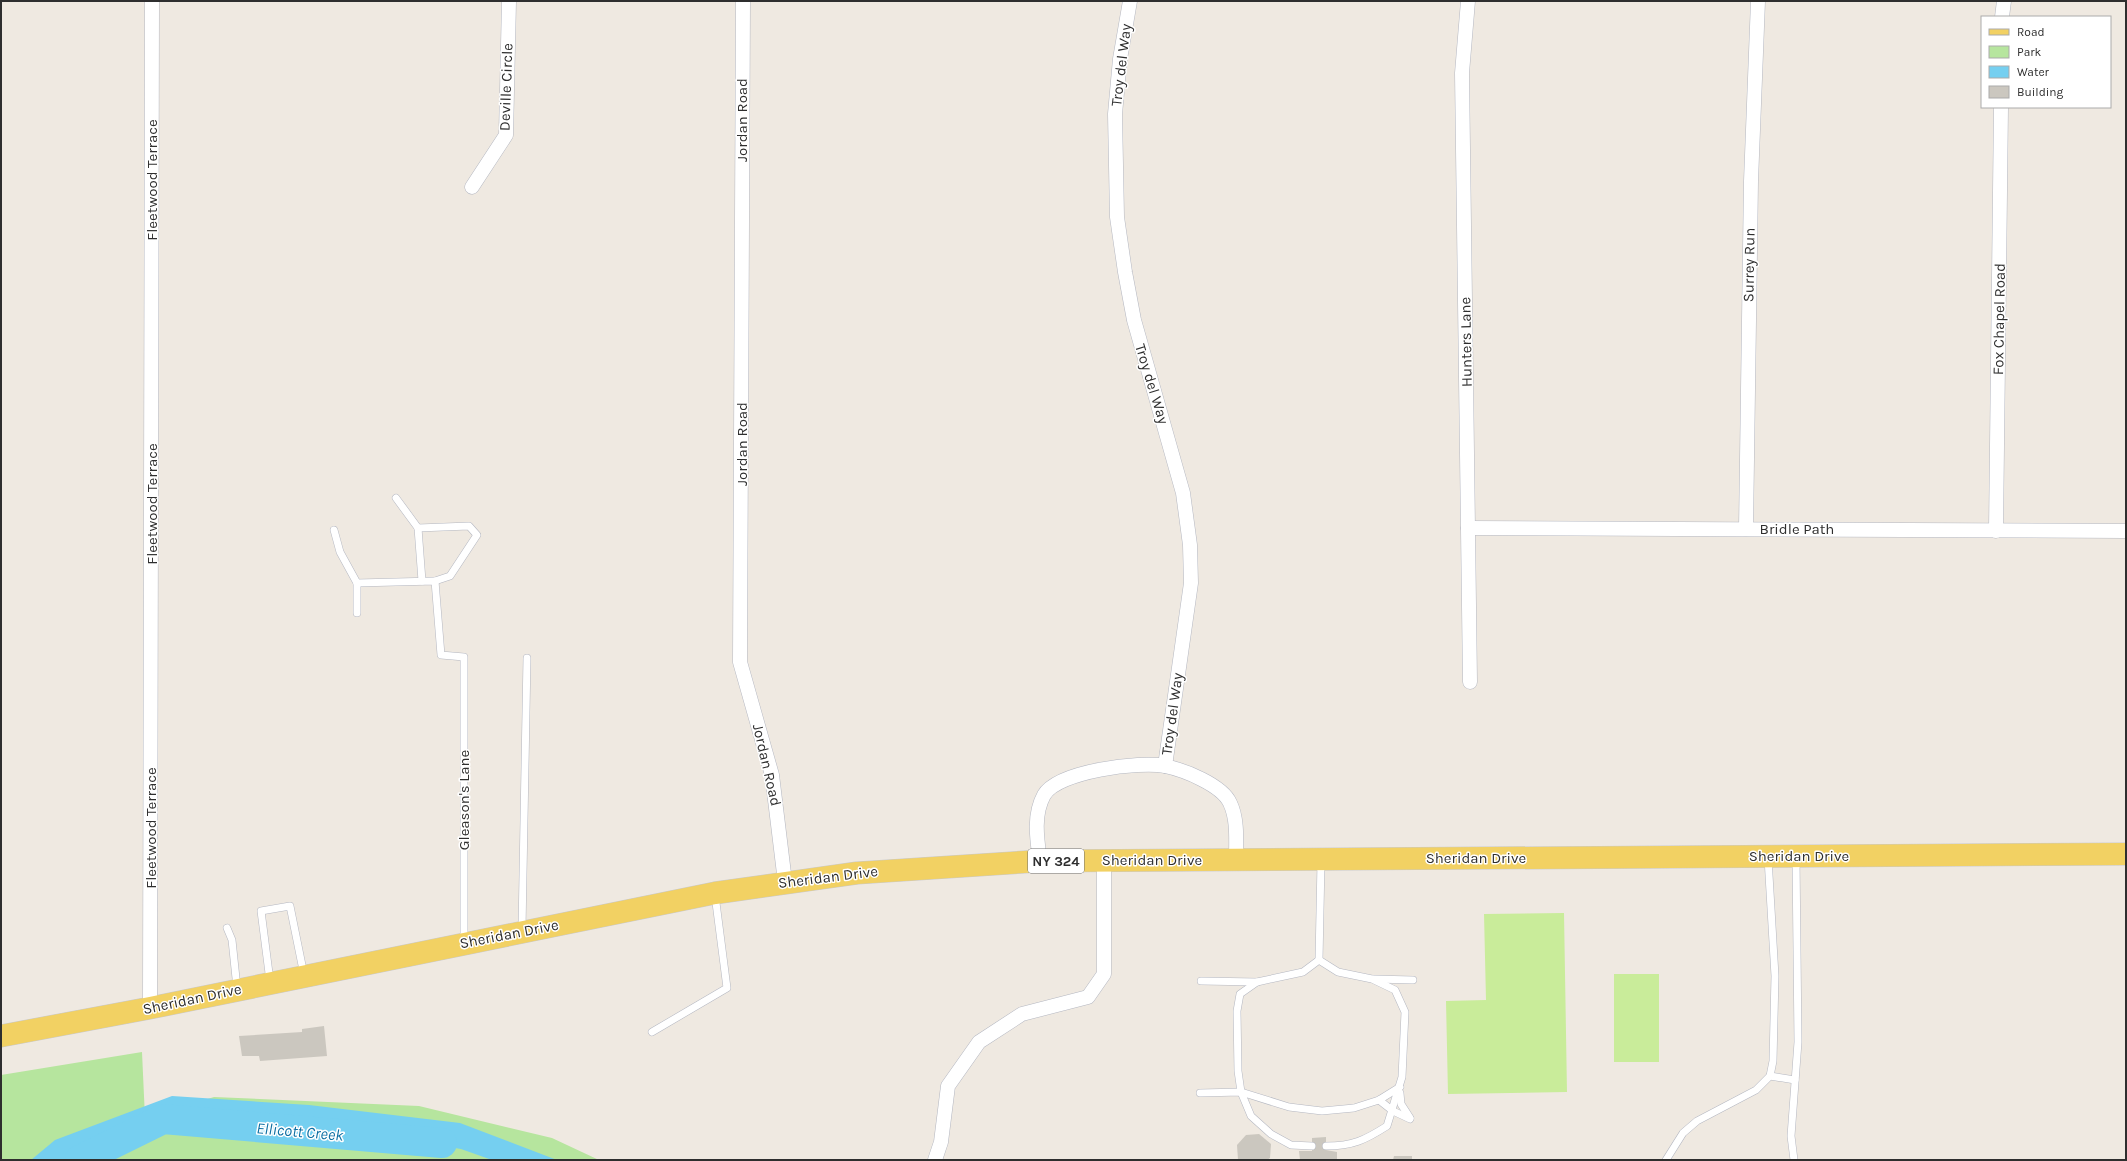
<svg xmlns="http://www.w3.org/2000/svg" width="2127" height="1161" font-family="Karla,sans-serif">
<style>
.green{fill:#b6e59e}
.pitch{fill:#c9ec9a}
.water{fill:#75cff0}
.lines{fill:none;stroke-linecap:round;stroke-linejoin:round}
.river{stroke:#75cff0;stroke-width:30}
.building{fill:#cbc7bf}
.lane-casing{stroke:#b4b7c1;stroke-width:8}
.street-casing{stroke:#b4b7c1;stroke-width:15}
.primary-casing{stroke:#c9c9c9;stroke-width:23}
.lane{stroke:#fff;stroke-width:7}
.street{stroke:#fff;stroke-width:14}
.primary{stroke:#f2d163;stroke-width:22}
.labels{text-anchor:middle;stroke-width:3;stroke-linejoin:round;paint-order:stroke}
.shield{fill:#fff;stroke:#6d6d6d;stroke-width:1}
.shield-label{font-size:14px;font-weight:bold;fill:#2e2e2e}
.street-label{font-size:15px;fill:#2e2e2e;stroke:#fff}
.water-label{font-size:16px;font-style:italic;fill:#0d6fa3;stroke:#fff}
</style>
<rect width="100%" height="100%" fill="#efe9e1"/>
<path class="green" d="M142,1052L145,1118L214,1097L419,1106L552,1138L599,1160H1V1075Z"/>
<g class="pitch">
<path d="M1564,913L1567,1092L1448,1094L1446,1001L1486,1000L1484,914Z"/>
<rect x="1614" y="974" width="45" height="88"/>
</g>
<path class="water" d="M172,1096L309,1105L460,1123L557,1160H492L461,1149L312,1125L179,1114L72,1160H31L55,1140Z"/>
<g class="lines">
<path class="river" d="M80,1160L163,1119L442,1143"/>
</g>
<g class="building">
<path d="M324,1026L327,1056L260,1061L259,1056H242L239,1036L302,1032V1029Z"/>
<path d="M1259,1134L1271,1144L1270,1158L1267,1160H1238L1237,1145L1246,1135Z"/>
<path d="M1326,1137V1150L1337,1152V1160H1300L1299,1151H1312V1138Z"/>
<path d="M1394,1156H1412V1160H1393Z"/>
</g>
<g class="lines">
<defs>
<g id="lane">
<path d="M396,498L418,528L422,581"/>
<path d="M418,528L469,526L477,535L450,576L435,581"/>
<path d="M334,530L340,552L357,583L435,581L441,655L464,657V941"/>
<path d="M357,583V613"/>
<path d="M227,928L232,940L237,988"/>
<path d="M522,929L527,658"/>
<path d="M1319,960L1321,862"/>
<path d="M1374,979L1413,980"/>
<path d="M270,981L261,911L290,906L304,975"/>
<path d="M1201,981L1257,982"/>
<path d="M652,1032L727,988L715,895"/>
<path d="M1770,1076L1795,1080"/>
<path d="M1200,1093L1241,1092L1289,1107L1322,1111L1354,1108L1379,1100L1400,1087"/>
<path d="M1400,1093L1401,1104L1410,1118"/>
<path d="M1379,1100L1393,1111L1410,1119"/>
<path d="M1312,1146L1291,1145L1271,1134L1251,1116L1241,1092L1238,1071L1237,1011L1240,994L1257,982L1303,972L1319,960L1338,972L1372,979L1395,990L1405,1012L1402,1077L1387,1126C1365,1140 1353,1146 1326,1146"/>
<path d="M1666,1160L1683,1133L1697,1121L1756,1090L1770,1076L1773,1061L1775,976L1768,858"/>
<path d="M1794,1160L1791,1136L1798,1042L1796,858"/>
</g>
<g id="street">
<path d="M743,1L740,662L772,775L785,882"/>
<path d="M1130,1L1120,59L1115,114L1117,217L1125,272L1134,320L1183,493L1190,545L1191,583L1165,766"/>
<path d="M1468,1L1462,73L1470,682"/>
<path d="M2002,17L2004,1"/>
<path d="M472,187L506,135L509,1"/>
<path d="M1468,528L2126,531"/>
<path d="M1746,529L1751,181L1758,1"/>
<path d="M1996,531L2001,107"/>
<path d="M1040,861C1037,839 1033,815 1044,795C1058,771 1140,761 1165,766C1184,770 1222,785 1230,803C1238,819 1236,842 1236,860"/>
<path d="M150,1008L152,1"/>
<path d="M935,1160L941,1142L948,1086L979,1042L1022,1014L1088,997L1104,974V861"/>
</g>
<path id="primary" d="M1,1036L150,1008L715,893L857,873L1040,861L2126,854"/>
</defs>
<use href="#lane" class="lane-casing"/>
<use href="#street" class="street-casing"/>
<use href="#primary" class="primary-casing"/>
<use href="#lane" class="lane"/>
<use href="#street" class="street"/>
<use href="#primary" class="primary"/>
</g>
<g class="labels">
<rect class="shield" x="1028" y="849" width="56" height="24" rx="3"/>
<g class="shield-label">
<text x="1056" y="866">NY 324</text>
</g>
<g class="street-label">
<text transform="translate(1121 65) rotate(-83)" y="5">Troy del Way</text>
<text transform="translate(506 87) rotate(-88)" y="5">Deville Circle</text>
<text transform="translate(742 120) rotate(-90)" y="5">Jordan Road</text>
<text transform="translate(152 180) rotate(-90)" y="5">Fleetwood Terrace</text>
<text transform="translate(1749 265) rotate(-89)" y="5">Surrey Run</text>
<text transform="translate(1999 319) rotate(-89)" y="5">Fox Chapel Road</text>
<text transform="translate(1466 342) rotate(-91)" y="5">Hunters Lane</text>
<text transform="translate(1152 384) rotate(73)" y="5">Troy del Way</text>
<text transform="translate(742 444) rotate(-90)" y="5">Jordan Road</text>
<text transform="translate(152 504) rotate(-90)" y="5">Fleetwood Terrace</text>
<text x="1797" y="534">Bridle Path</text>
<text transform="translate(1172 714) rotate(-82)" y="5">Troy del Way</text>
<text transform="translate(767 765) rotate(77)" y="5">Jordan Road</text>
<text transform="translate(464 800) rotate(-90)" y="5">Gleason's Lane</text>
<text transform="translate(151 828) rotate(-90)" y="5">Fleetwood Terrace</text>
<text x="1799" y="861">Sheridan Drive</text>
<text x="1476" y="863">Sheridan Drive</text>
<text x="1152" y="865">Sheridan Drive</text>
<text transform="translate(828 877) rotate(-7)" y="5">Sheridan Drive</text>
<text transform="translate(509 934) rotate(-11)" y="5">Sheridan Drive</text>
<text transform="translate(192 999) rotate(-12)" y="5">Sheridan Drive</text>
</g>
<g class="water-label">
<text transform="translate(300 1131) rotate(5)" y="6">Ellicott Creek</text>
</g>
</g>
<rect width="2127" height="1161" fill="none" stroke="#2e2e2e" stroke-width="4"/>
<rect x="1981" y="16" width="130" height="92" fill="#ffffff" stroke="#ababab"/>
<rect x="1989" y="29" width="20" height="6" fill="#f2d163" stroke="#ababab"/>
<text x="2017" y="36" font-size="12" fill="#2e2e2e">Road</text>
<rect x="1989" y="46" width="20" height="12" fill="#b6e59e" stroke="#ababab"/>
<text x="2017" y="56" font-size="12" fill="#2e2e2e">Park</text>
<rect x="1989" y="66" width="20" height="12" fill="#75cff0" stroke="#ababab"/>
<text x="2017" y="76" font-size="12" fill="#2e2e2e">Water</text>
<rect x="1989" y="86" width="20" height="12" fill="#cbc7bf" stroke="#ababab"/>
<text x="2017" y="96" font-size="12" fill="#2e2e2e">Building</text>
</svg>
